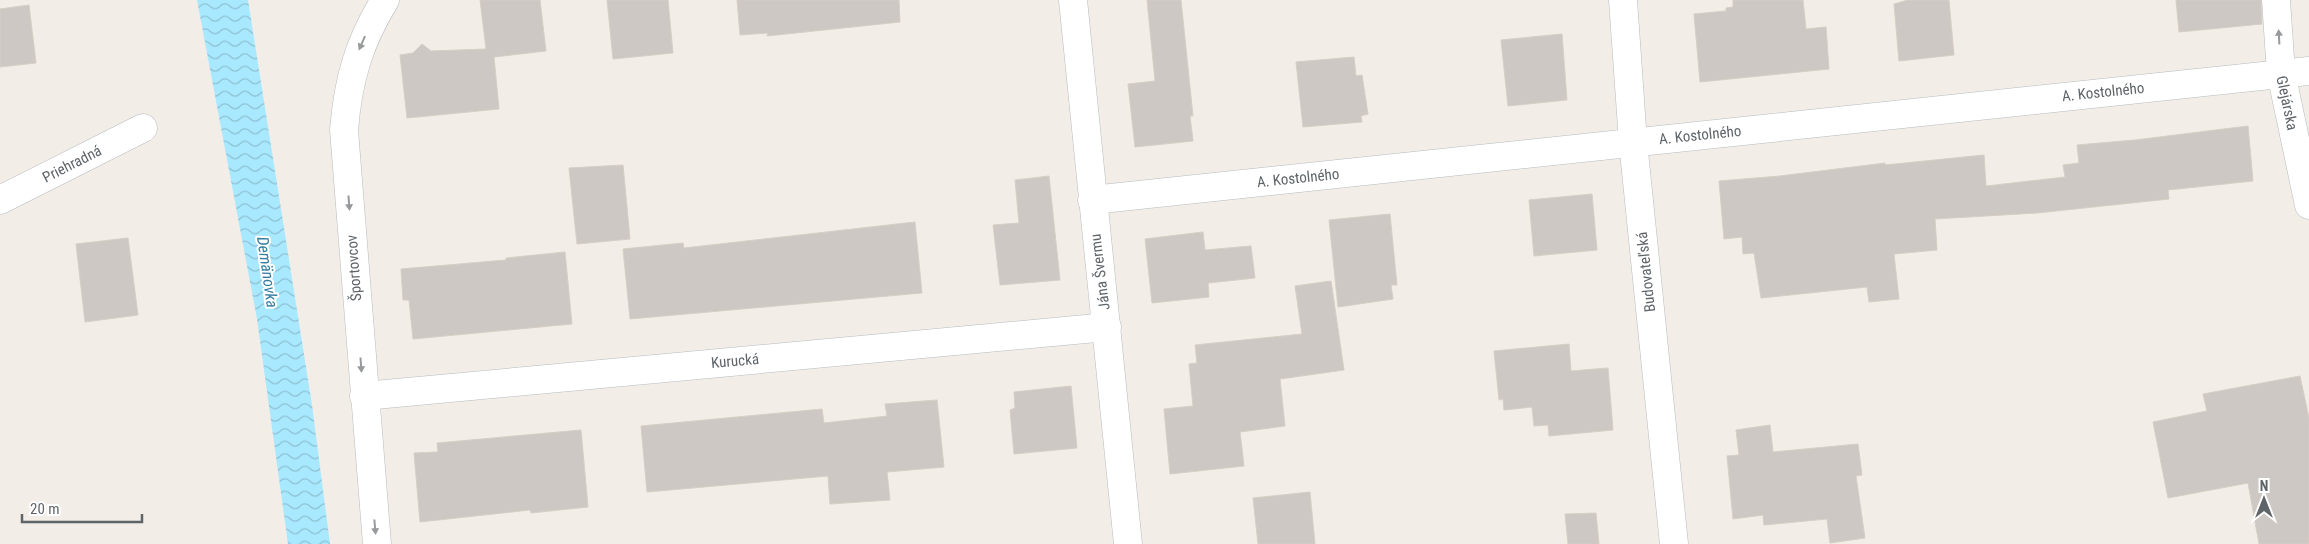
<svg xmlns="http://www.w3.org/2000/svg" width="2309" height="544" font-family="'Roboto Condensed',sans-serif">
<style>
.water{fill:url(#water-waves)}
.building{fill:#cdc8c3;stroke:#d7cec4}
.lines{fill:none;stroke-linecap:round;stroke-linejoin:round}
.minor-casing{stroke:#b7bbbe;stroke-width:29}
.minor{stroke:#fff;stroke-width:28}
.oneway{fill:#969a9d}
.labels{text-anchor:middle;stroke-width:4;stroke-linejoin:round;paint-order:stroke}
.street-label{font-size:15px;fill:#5e6468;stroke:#fff}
.water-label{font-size:16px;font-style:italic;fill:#347ca0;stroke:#fff}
</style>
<defs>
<pattern id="water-waves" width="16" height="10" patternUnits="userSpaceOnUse" patternTransform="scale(1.25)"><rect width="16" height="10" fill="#a9e9ff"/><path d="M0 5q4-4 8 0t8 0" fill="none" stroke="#8dc0d2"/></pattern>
</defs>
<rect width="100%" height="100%" fill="#f2ede7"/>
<path class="water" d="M197,0H248L312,405L330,544H288L257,319Z"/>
<g class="building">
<path d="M480,0H540L546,51L494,57L499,109L407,118L400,55L413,53L422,44L431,51L486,49Z"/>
<path d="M607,0H668L673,53L613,59Z"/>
<path d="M737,0H899L900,22L767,36L768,33L740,35Z"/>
<path d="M1147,0H1181L1193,116H1190L1193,141L1135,147L1128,84L1155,81Z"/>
<path d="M1733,0H1803L1806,29L1826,27L1829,69L1700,82L1694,14L1726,11V8L1733,7Z"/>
<path d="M1908,0H1949L1954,55L1899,61L1894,4Z"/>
<path d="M2176,0H2261L2262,24L2179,32Z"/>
<path d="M29,5L36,63L0,67V9Z"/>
<path d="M1562,34L1567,100L1508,106L1501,40Z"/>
<path d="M1354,57L1356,76L1362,75L1368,114L1361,116L1362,122L1303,127L1296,62Z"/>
<path d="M2248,126L2253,181L2168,190L2169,199L2037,213L1935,219L1937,250L1894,254L1899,299L1869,302L1867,287L1761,298L1754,253L1743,254L1742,237L1724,239L1719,181L1780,176L1885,163V165L1984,155L1986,186L2065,177L2063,165L2079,163L2077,145L2135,140Z"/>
<path d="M623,165L630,239L577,244L569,168Z"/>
<path d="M1049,176L1060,280L1000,285L993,225L1019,223L1015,180Z"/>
<path d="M1592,194L1597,250L1534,256L1529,200Z"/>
<path d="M1390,214L1397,285H1391L1393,299L1338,307L1329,220Z"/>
<path d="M915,222L922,293L630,319L623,249L683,243L684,248Z"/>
<path d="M1203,232L1205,250L1251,246L1255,278L1208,283L1209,297L1152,303L1145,239Z"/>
<path d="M128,238L138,315L85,322L76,244Z"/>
<path d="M565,252L572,324L413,339L409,300H403L401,269L506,260V258Z"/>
<path d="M1331,281L1344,370L1280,379L1285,426L1240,432L1244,466L1170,474L1164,409L1193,406L1189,364L1197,363L1195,345L1302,334L1295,286Z"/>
<path d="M1569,344L1571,371L1608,368L1613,430L1549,436L1548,425L1534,426L1532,407L1504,410L1503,399L1499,400L1494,351Z"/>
<path d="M2300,376L2309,418V544H2259L2248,483L2168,498L2153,422L2207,411L2203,394Z"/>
<path d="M1071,386L1077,448L1014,454L1010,410L1015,408L1014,392Z"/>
<path d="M937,400L944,467L887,472L890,500L830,504L828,476L647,492L641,426L822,409L824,423L887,416L885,404Z"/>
<path d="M1770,425L1773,452L1858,444L1862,475L1856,476L1865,538L1830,543L1827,519L1764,525L1763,515L1733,519L1727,456L1739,455L1736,430Z"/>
<path d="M581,430L588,507L531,513L530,510L420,522L414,453L438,452L437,443Z"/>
<path d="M1310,492L1315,544H1258L1253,498Z"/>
<path d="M1596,513L1599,544H1568L1565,514Z"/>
</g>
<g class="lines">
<defs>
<g id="minor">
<path d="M1073,0L1128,544"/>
<path d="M1623,0L1633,142L1674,544"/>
<path d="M2276,0L2281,73L2309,205"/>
<path d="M0,200L143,128"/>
<path d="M1092,200L2309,71"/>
<path d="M364,396L1107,327"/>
<path d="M377,544L344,130C348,80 359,42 385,0"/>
</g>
</defs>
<use href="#minor" class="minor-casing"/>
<use href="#minor" class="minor"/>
</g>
<defs><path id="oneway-solid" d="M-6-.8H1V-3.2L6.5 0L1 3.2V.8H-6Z" transform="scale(1.25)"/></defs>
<g class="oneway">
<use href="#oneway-solid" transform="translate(2279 37) rotate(-93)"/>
<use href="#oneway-solid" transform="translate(362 43) rotate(114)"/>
<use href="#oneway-solid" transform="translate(349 203) rotate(86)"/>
<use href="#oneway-solid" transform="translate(361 365) rotate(86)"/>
<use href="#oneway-solid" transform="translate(375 527) rotate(85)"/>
</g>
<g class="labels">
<g class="street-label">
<text transform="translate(2103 92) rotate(-6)" y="5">A. Kostolného</text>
<text transform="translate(2287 103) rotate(78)" y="5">Glejárska</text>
<text transform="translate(1700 135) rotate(-6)" y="5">A. Kostolného</text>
<text transform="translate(72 164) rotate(-27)" y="5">Priehradná</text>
<text transform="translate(1298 178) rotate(-6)" y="5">A. Kostolného</text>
<text transform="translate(354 268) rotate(-94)" y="5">Športovcov</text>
<text transform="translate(1100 272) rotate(-97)" y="5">Jána Švermu</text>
<text transform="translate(1646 272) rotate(-96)" y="5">Budovateľská</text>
<text transform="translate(735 361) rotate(-5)" y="5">Kurucká</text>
</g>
<g class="water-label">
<text transform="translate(268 272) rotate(82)" y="6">Demänovka</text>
</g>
</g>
<g transform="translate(2264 499)" stroke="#ffffff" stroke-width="4" paint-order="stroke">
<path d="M0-4L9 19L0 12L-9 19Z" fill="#5e6468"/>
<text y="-8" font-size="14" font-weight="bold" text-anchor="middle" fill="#5e6468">N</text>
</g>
<path d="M22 514v8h120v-8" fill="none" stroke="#5e6468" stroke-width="2.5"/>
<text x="30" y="514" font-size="15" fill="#5e6468" stroke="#ffffff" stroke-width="4" paint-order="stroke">20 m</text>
</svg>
